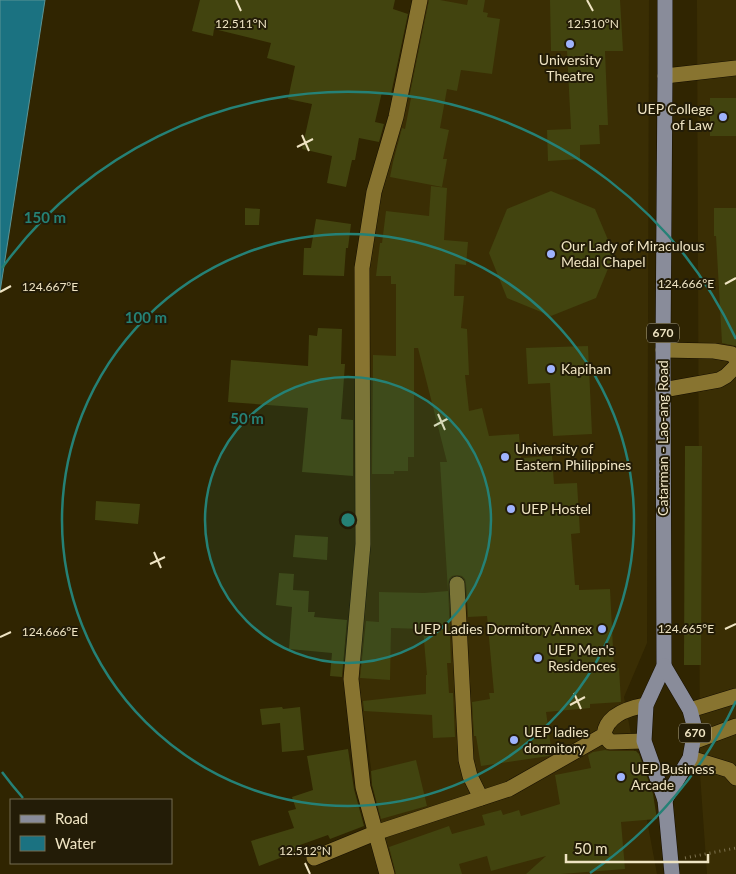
<svg xmlns="http://www.w3.org/2000/svg" width="736" height="874" font-family="Lato,sans-serif">
<style>
.built{fill:#3a2e04}
.water{fill:#1b7281;stroke:#5b9495}
.building{fill:#42440f}
.lines{fill:none;stroke-linecap:round;stroke-linejoin:round}
.minor-casing{stroke:#150e00;stroke-width:16}
.major-casing{stroke:#150e00;stroke-width:16}
.path{stroke:#7d724f;stroke-width:3;stroke-dasharray:1 4;stroke-linecap:butt}
.minor{stroke:#887430;stroke-width:15}
.major{stroke:#898c9a;stroke-width:15}
.ticks{fill:none;stroke:#efe4c3;stroke-width:2}
.ring{fill:none;stroke:#258176;stroke-width:2.5}
.poi-dot{fill:#9fb3fd;stroke:#231c07;stroke-width:2}
.labels{text-anchor:middle;stroke-width:4;stroke-linejoin:round;paint-order:stroke}
.shield{fill:#231c07;stroke:#b2a88b;stroke-width:1}
.shield-label{font-size:12px;font-weight:bold;fill:#efe4c3}
.poi-label{font-size:14px;fill:#efe4c3;stroke:#231c07;text-anchor:start}
.street-label{font-size:14px;fill:#efe4c3;stroke:#231c07}
.ticks-label{font-size:12px;text-anchor:middle;fill:#efe4c3;stroke:#231c07;stroke-width:4;stroke-linejoin:round;paint-order:stroke}
.centre{fill:#258176;stroke:#231c07;stroke-width:2.5}
.ring-label{font-size:15px;text-anchor:middle;font-weight:bold;fill:#258176;stroke:#231c07;stroke-width:4;stroke-linejoin:round;paint-order:stroke}
</style>
<rect width="100%" height="100%" fill="#302501"/>
<g class="built">
<path d="M426,0H649L647,643L624,697L657,874H392L382,843L358,679L366,270L381,198Z"/>
<path d="M697,0H736V874H707L700,774Z"/>
</g>
<path class="water" d="M0,0H45L0,292Z"/>
<g class="building">
<path d="M200,0H395L393,9L408,14L391,94L382,92L375,122L384,124L379,142L359,138L355,160H352L346,187L327,183L332,156L302,149L312,104L288,99L295,66L267,58L271,43L214,29L213,36L192,31Z"/>
<path d="M429,0H440L467,5L468,0H485L483,12L488,13L487,17L500,19L492,74L461,70L457,91L447,89L440,128L449,130L443,159H447L442,187L390,177L393,162L402,128L405,129L411,98H409Z"/>
<path d="M550,0H620L623,51H605L608,125H599L600,144L580,145V159L548,161L547,130L571,129L567,51H551Z"/>
<rect x="710" y="98" width="26" height="38"/>
<path d="M431,186L447,188L444,240L468,242L466,265L455,264L454,296H464L461,328L467,329L469,375H465L469,411L482,408L489,436L519,434L521,458L552,456L554,484L577,483L580,533L571,534L575,585H579V590L610,589L614,668H619L621,702L590,704V708L546,712L552,754L549,756L481,766L476,736H474L472,702L490,699L489,693H494L487,616L468,617L466,584L465,579L462,576L457,575L452,576L449,579L448,584L451,663H447L449,693H453L455,737L433,738L432,715L364,711L363,701L426,694V675H427L423,629L391,628L390,680L360,678L366,621L379,622V592L424,593L448,591L440,462H447L418,348H414V457H408V471H394V474H372L373,355L396,356V284H391V276H376L380,243H382L386,211L429,216Z"/>
<path d="M551,191L595,209L614,254L596,298L551,316L507,298L489,253L507,209Z"/>
<path d="M245,208L260,209L259,225H245Z"/>
<path d="M714,208H736V346L722,343L716,236H714Z"/>
<path d="M316,219L351,224L348,248H346L344,276L303,275L304,248H311Z"/>
<path d="M318,328L342,329L341,364H345L341,419L353,420V476L302,472L308,408L228,402L231,360L308,366L309,335L317,336Z"/>
<path d="M588,346L592,434L553,436L550,383L528,384L526,348Z"/>
<path d="M685,446H702L701,665H684Z"/>
<path d="M96,501L140,504L138,524L95,520Z"/>
<path d="M295,535L328,537L327,560L293,557Z"/>
<path d="M279,573L294,574L293,590L309,591L308,612H315L314,617L347,620L342,677L330,676L332,653L289,649L292,607L276,605Z"/>
<path d="M282,707L283,709L300,707L304,750L282,752L280,723L262,725L260,709Z"/>
<path d="M348,749L354,789L364,826L330,839L328,835L300,845L301,850L259,866L251,841L294,828L288,811L296,809L292,797L313,790L307,756Z"/>
<path d="M605,750L610,751H636L639,754L653,794L657,819L621,822L625,869L561,874H526L546,856L491,871L487,856L459,864L462,874H396L389,847L449,826L452,834L485,825L482,815L501,810L503,815L519,810L521,816L560,804L555,775L591,768L588,755L593,752Z"/>
<path d="M416,760L427,806L381,819L372,785L371,771Z"/>
</g>
<g class="lines">
<defs>
<g id="minor">
<path d="M665,76L736,68"/>
<path d="M663,350L714,351L732,354L736,359"/>
<path d="M663,390L719,380L726,376L736,366"/>
<path d="M457,584L466,760L470,776L481,798"/>
<path d="M690,710L736,696"/>
<path d="M604,735L610,742L644,741"/>
<path d="M693,742L736,726"/>
<path d="M690,758L729,770L736,778"/>
<path d="M314,858L375,833L509,789L604,735C606,715 629,708 646,705"/>
<path d="M387,874L363,787L351,679L363,544L362,268L374,192L396,117L420,0"/>
</g>
<g id="major">
<path d="M665,0V76L663,350L664,666L646,705L644,741L665,800L672,874"/>
<path d="M664,666L690,710L695,729L690,758L665,800"/>
</g>
</defs>
<use href="#minor" class="minor-casing"/>
<use href="#major" class="major-casing"/>
<path class="path" d="M685,858L736,848"/>
<use href="#minor" class="minor"/>
<use href="#major" class="major"/>
</g>
<path class="ticks" d="M236,0L241,11M587,0L593,11M302,135L309,151M297,147L313,139M725,284L736,278M0,292L11,286M438,414L445,430M434,426L449,418M154,552L161,568M150,564L165,557M725,629L736,624M0,637L11,632M574,693L581,709M570,705L585,697M305,863L310,874"/>
<circle cx="348" cy="520" r="143" fill="#258176" fill-opacity=".12"/>
<g class="ring">
<circle cx="348" cy="520" r="143"/>
<circle cx="348" cy="520" r="286"/>
<path d="M736 701A428 428 0 0 1 590 873M23 798A428 428 0 0 1 2 772M2 268A428 428 0 0 1 736 339"/>
</g>
<g class="poi-dot">
<circle cx="570" cy="44" r="5"/>
<circle cx="723" cy="117" r="5"/>
<circle cx="551" cy="254" r="5"/>
<circle cx="551" cy="369" r="5"/>
<circle cx="505" cy="457" r="5"/>
<circle cx="511" cy="509" r="5"/>
<circle cx="602" cy="629" r="5"/>
<circle cx="538" cy="658" r="5"/>
<circle cx="514" cy="740" r="5"/>
<circle cx="621" cy="777" r="5"/>
</g>
<g class="labels">
<g class="shield">
<rect x="647" y="323.5" width="32" height="19" rx="4"/>
<rect x="679" y="723.5" width="32" height="19" rx="4"/>
</g>
<g class="shield-label">
<text x="663" y="337">670</text>
<text x="695" y="737">670</text>
</g>
<g class="poi-label">
<text x="570" y="65" text-anchor="middle">University<tspan x="570" dy="16">Theatre</tspan></text>
<text x="713" y="114" text-anchor="end">UEP College<tspan x="713" dy="16">of Law</tspan></text>
<text x="561" y="251">Our Lady of Miraculous<tspan x="561" dy="16">Medal Chapel</tspan></text>
<text x="561" y="374">Kapihan</text>
<text x="515" y="454">University of<tspan x="515" dy="16">Eastern Philippines</tspan></text>
<text x="521" y="514">UEP Hostel</text>
<text x="592" y="634" text-anchor="end">UEP Ladies Dormitory Annex</text>
<text x="548" y="655">UEP Men's<tspan x="548" dy="16">Residences</tspan></text>
<text x="524" y="737">UEP ladies<tspan x="524" dy="16">dormitory</tspan></text>
<text x="631" y="774">UEP Business<tspan x="631" dy="16">Arcade</tspan></text>
</g>
<g class="street-label">
<text transform="translate(663 438) rotate(-90)" y="5">Catarman - Lao-ang Road</text>
</g>
</g>
<g class="ticks-label">
<text x="241" y="28">12.511°N</text>
<text x="593" y="28">12.510°N</text>
<text x="686" y="288">124.666°E</text>
<text x="50" y="291">124.667°E</text>
<text x="686" y="633">124.665°E</text>
<text x="50" y="636">124.666°E</text>
<text x="305" y="855">12.512°N</text>
</g>
<circle cx="348" cy="520" r="8" class="centre"/>
<g class="ring-label">
<text x="45" y="223">150 m</text>
<text x="146" y="323">100 m</text>
<text x="247" y="424">50 m</text>
</g>
<rect x="10" y="799" width="162" height="65" fill="#231c07" stroke="#756c52"/>
<rect x="20" y="815" width="25" height="8" fill="#898c9a" stroke="#756c52"/>
<text x="55" y="824" font-size="15" fill="#efe4c3">Road</text>
<rect x="20" y="836" width="25" height="15" fill="#1b7281" stroke="#756c52"/>
<text x="55" y="849" font-size="15" fill="#efe4c3">Water</text>
<path d="M566 854v8h142v-8" fill="none" stroke="#efe4c3" stroke-width="2.5"/>
<text x="574" y="854" font-size="15" fill="#efe4c3" stroke="#231c07" stroke-width="4" paint-order="stroke">50 m</text>
</svg>
